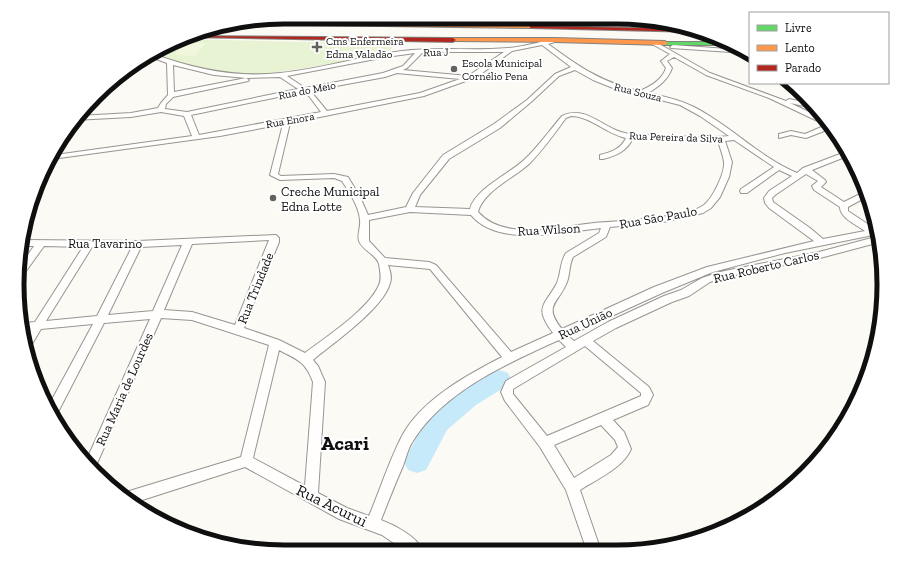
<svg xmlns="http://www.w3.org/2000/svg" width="901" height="569" font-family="'Zilla Slab',serif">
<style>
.green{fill:#e7f3d2}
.pitch{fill:#f0f7dc}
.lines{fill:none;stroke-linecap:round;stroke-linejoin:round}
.river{fill:#c7eafa;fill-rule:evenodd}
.street-casing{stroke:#969592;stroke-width:2}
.fast-casing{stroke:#83827f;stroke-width:2}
.slow-casing{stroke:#83827f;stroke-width:2}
.jam-casing{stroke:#83827f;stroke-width:2}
.street{fill:#fffefd;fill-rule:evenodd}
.fast{fill:#63d668;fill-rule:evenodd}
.slow{fill:#ff974d;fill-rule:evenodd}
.jam{fill:#b3261e;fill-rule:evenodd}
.poi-dot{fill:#62615f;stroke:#fff;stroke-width:1.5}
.labels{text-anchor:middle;stroke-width:4;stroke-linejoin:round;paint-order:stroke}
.far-poi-label{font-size:11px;fill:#0f0f0f;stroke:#fff;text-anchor:start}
.far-street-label{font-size:11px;fill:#0f0f0f;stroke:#fff}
.poi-label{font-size:13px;fill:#0f0f0f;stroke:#fff;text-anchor:start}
.street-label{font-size:13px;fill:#0f0f0f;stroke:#fff}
.near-street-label{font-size:16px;fill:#0f0f0f;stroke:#fff}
.near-district-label{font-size:20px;font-weight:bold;fill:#0f0f0f;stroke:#fff}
.rim{fill:none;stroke:#0f0f0f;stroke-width:5}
</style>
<rect width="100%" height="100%" fill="#fcfaf4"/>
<path class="green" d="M182,39L393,44L389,55L265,74H243L208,72L160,57Z"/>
<path class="pitch" d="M185,43H206L195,56L174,55Z"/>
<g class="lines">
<path class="river" d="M500,370L508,373L511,379L508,385L476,405L447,430L426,470L417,473L408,470L404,462C411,448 421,428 430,416C443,400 481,376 500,370Z"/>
<defs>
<g id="street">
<path d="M553,39L556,41L555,42L548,44C578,66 602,83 640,91C651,86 662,80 666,68L661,61L670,54L652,44V42L654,41L710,73L786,101L789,99L813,104L818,109L790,103L826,120L832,128L806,138L791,135L779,138V134L791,131L805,134L826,125L769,98L706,75L674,57L667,61L672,68C668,80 658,87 648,93C663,96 680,100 694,107C731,126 759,157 797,173L803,168L848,151L850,155L812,170L825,180L826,182L821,187L844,202L866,191L868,196L848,207V211L875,229L877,228L878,234L785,253L713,272L662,293L568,336L574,341L608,322L664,296L681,290L702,278L720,272L819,252L879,236L880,242L820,258L725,277L710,282L689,296L672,302L616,328L593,341L649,387L653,395L648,405L613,420L624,432L631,449C623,468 597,479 580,490L601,551H587L566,490L540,447L505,401L501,392L506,381L566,347L559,340C508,363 444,391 413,441C408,448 406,458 403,466C395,484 388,502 381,520C394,525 418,537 422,550H404L382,535L339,519L245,467L133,503L121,497V494L126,492L241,457L269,345L192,320L161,318L95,468L87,459L150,319L104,323L56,416H54L49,405L93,324L41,329L29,349L26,350L25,338L29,331H24L23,323L35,322L83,247L44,246L21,278L19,279L18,269L34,246H22L23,240L138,241L276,235L279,238V242L244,328L279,340L305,353C326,337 369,309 379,285C382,279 380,270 379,264C376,254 363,251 359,241C357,234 361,227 360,220C359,206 349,192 342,181L334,178L280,180L270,175L283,124L220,136L52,159L55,155L192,136L184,116L161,112L131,117L74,120L79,116L131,113L158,108L161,103L168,95L167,63L148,56L153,54C194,69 236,78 280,73C321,69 361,56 402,51C438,47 473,51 508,48C523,47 539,42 553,39ZM542,45L571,67L555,74L527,100L494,124L443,155L413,193L406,207L368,215L360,197L348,177L334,174L281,176L278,174L290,123L424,96L477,77L512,51ZM441,52H504L468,76L403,70L407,68L422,53ZM415,53L403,66L383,73L305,88L287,76L386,57ZM173,65L214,75L246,78L174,92ZM575,70L593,80L613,88L680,105L700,116L729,136C706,139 682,136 658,135C646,134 633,136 621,132C601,126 584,105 562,116C549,131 538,147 524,160C509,174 475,189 470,209L415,207L420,195L449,159L500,128L531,102L559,76ZM397,73L460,79L420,93L327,111L313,94L309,91L385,77ZM280,77L298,89L187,112L165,109L166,104L173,97L248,81L249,80L246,78ZM302,92L309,96L321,112L199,135L191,115ZM571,116C590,116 607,134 626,138C621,149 611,152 600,155V159H603C616,156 627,151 633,138L718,141C720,148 723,155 724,162C725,173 713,198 704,205C687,218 618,221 594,223C568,226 539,233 513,229C499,227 487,222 478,212C483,191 514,178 529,164C543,150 554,134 566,118ZM734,140L774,167L741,189L740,191L741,193H747L779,170L792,176L769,191L764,198L765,203L769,208L814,241L707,267L654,287L562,329C542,305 559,303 567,282C570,274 569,265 573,257L606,237L610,227L663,222L703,213L711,208L720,197L729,177L732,162L725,141ZM806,174L818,181L812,186L814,190L840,207C840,218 857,225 865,231L823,239L810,228L773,202L772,198L775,195ZM410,212L471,215C499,248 563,232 601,228L599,233L566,253C560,262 561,273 557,283C545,306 533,306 553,333L511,352L436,265L429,262L385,258L369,241V220ZM269,240L235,325L192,312L164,310L192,244ZM182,245L153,311L108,315L141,247ZM92,247H132L97,316L46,321ZM388,265L430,269L502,357C467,375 421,400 402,436C389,461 380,490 369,516L347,508L318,493L325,382L318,366L313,360C333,343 384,308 390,283C392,278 390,270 388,265ZM585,346L641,393V396L547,436L513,394V389ZM279,350C298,360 305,361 313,382L305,486L253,458ZM601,425L615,440L618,447L611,455L574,478L554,445Z"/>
<path d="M673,45L741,50L746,53L671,48L670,47Z"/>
</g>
<path id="fast" d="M663,42H728L732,45H665L663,44Z"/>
<g id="slow">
<path d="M256,22L532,26L534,27L532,28L245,24Z"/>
<path d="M453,38H555L665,41L668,43L665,45L555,42L451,41L450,40Z"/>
</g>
<g id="jam">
<path d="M532,26L689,29L698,32L530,28V26Z"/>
<path d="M190,36L453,38L456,40L453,42L186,37Z"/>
</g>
</defs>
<use href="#street" class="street-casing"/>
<use href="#fast" class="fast-casing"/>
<use href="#slow" class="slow-casing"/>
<use href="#jam" class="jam-casing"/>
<use href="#street" class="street"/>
<use href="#fast" class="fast"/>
<use href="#slow" class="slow"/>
<use href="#jam" class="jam"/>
</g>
<g class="poi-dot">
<path d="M315 41h4v4h4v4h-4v4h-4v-4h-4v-4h4z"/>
<circle cx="454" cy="69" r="4"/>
<circle cx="273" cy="198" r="4"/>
</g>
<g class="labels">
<g class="far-poi-label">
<text x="326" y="45">Cms Enfermeira<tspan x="326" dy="13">Edma Valadão</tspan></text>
<text x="462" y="67">Escola Municipal<tspan x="462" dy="13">Cornélio Pena</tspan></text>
</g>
<g class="far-street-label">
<text transform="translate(436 52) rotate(-1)" y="4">Rua J</text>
<text transform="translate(307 90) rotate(-11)" y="4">Rua do Meio</text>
<text transform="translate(638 92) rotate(14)" y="4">Rua Souza</text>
<text transform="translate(290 120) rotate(-10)" y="4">Rua Enora</text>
<text transform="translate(676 137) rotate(2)" y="4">Rua Pereira da Silva</text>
</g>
<g class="poi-label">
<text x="281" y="196">Creche Municipal<tspan x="281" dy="15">Edna Lotte</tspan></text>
</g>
<g class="street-label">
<text transform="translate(658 217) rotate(-10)" y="5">Rua Sāo Paulo</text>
<text transform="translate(549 229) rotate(-3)" y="5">Rua Wilson</text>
<text x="105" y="248">Rua Tavarino</text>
<text transform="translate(766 266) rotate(-13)" y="5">Rua Roberto Carlos</text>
<text transform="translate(255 288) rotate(-68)" y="5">Rua Trindade</text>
<text transform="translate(585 323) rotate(-25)" y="5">Rua União</text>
<text transform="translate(124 389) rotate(-66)" y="5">Rua Maria de Lourdes</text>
</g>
<g class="near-street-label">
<text transform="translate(332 505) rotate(26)" y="6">Rua Acurui</text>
</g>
<g class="near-district-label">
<text x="345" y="450">Acari</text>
</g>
</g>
<path d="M0 0H901V569H0ZM284 24H617A260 260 0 0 1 877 284V285A260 260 0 0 1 617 545H284A260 260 0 0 1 24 285V284A260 260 0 0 1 284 24Z" fill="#fff" fill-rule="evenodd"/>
<path class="rim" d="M284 24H617A260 260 0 0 1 877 284V285A260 260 0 0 1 617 545H284A260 260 0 0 1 24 285V284A260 260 0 0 1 284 24Z"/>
<rect x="749" y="12" width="140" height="72" fill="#ffffff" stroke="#9f9f9f"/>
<rect x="757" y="25" width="20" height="6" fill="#63d668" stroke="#9f9f9f"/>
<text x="785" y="32" font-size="12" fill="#0f0f0f">Livre</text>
<rect x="757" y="45" width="20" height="6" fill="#ff974d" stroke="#9f9f9f"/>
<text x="785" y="52" font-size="12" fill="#0f0f0f">Lento</text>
<rect x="757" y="65" width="20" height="6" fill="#b3261e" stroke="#9f9f9f"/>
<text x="785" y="72" font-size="12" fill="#0f0f0f">Parado</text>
</svg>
